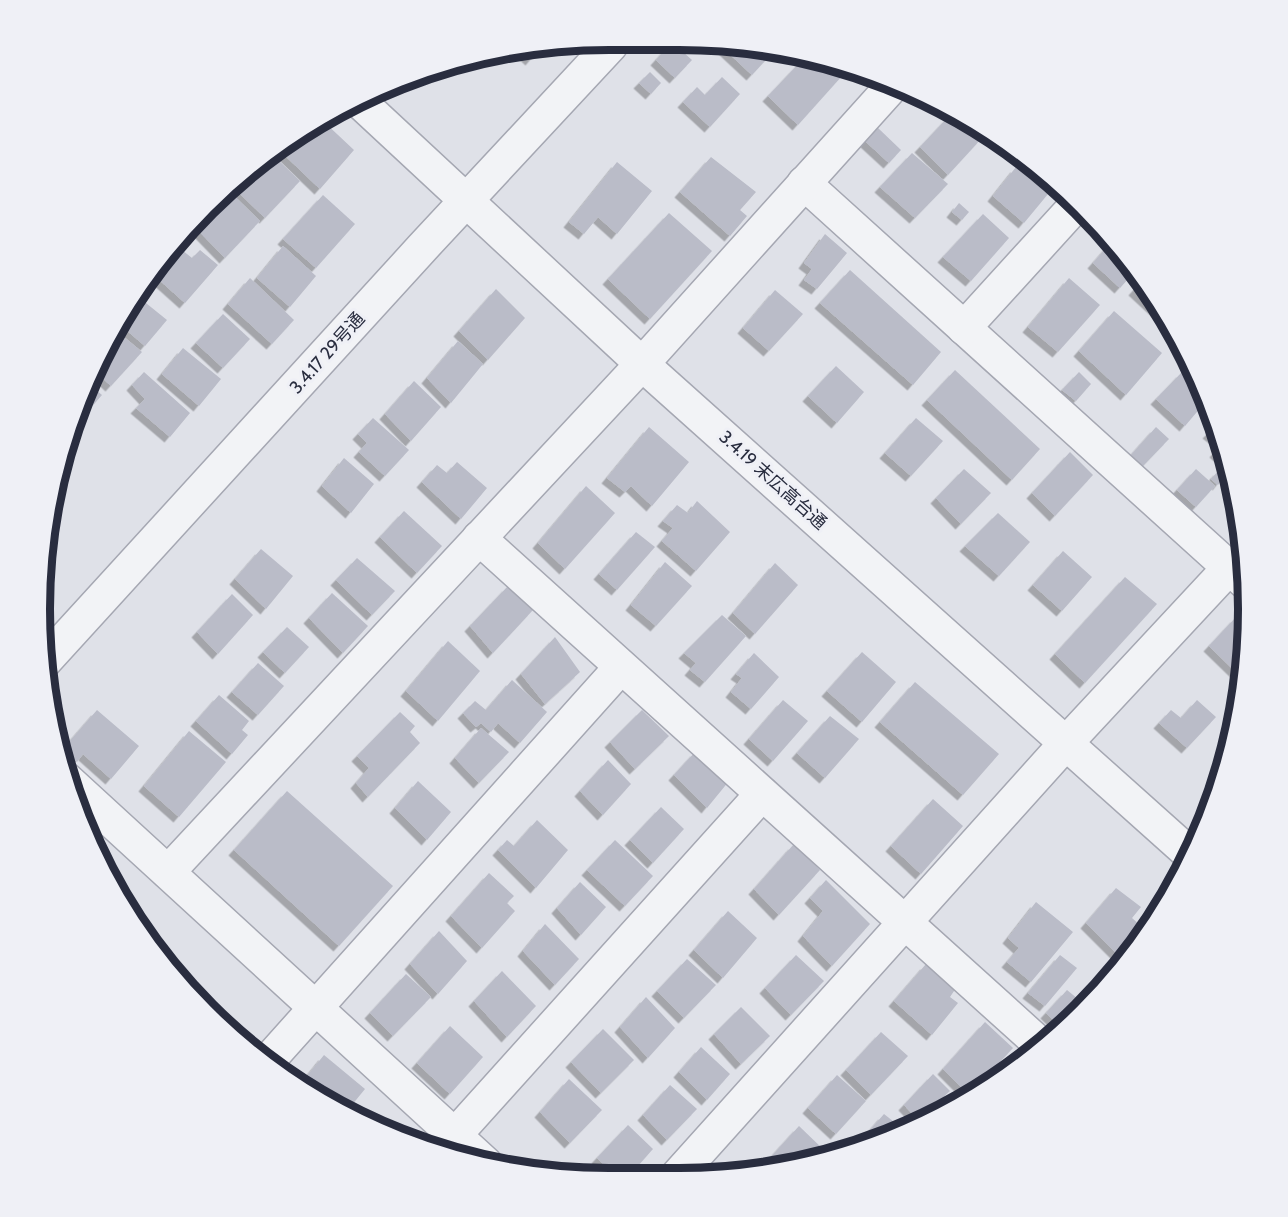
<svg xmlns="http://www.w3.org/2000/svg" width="1288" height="1217" font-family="Cabin,'Noto Sans JP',sans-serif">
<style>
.building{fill:#babcc8;filter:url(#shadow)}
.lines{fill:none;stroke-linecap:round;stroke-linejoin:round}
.minor-casing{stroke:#a5a7b2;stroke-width:36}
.tertiary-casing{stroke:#a5a7b2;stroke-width:36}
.minor{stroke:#f2f3f6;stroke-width:33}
.tertiary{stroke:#f2f3f6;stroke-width:33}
.labels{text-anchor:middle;stroke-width:6;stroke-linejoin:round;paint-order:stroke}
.street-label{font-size:18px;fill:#292d3f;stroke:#eff0f6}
.rim{fill:none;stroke:#292d3f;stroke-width:8}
</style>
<defs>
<filter id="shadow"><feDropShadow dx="-5.5" dy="5.5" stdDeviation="0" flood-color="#0004"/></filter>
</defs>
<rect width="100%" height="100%" fill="#dfe1e8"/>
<g class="building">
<path d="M672,42L692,60L675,78L656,60Z"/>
<path d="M727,42L775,50L752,75L722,47Z"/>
<path d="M541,48L531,60L519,49Z"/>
<path d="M807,55L827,58L850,67L798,125L768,96Z"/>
<path d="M472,58L463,68L456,62H458Z"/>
<path d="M650,72L661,83L651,94L639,83Z"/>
<path d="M722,77L740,94L710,127L683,102L697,87L705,95Z"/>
<path d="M953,112L982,138L948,175L920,147Z"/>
<path d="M321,119L354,150L320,189L277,148L292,135L312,124L315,127Z"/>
<path d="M877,127L901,150L889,163L864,140Z"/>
<path d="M1009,147L1026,157L1040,170L1037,174Z"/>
<path d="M271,153L300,181L265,218L235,189Z"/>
<path d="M912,153L948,184L915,218L880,187Z"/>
<path d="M711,157L756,192L740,210L747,216L730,236L680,192Z"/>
<path d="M617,162L652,191L617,234L598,217L584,234L569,222Z"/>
<path d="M1016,167L1048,194L1024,223L993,196Z"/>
<path d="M231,193L260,221L225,258L197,229Z"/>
<path d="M323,195L355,224L316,268L283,239Z"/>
<path d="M959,203L969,212L962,220L952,212Z"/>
<path d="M669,213L712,251L650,319L608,279Z"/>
<path d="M983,214L1009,238L971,281L943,257Z"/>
<path d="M825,234L847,253L817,289L804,280L812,269L804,263Z"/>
<path d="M1113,240L1135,271L1120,288L1093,263Z"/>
<path d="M283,246L316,276L290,307L257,278Z"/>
<path d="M182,250L192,258L200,250L218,265L185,303L156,277Z"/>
<path d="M850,270L941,352L913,385L820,303Z"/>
<path d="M250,278L294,320L272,344L228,304Z"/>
<path d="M1069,278L1100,305L1058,352L1028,327Z"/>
<path d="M1142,281L1173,324L1174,327L1134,290Z"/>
<path d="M496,289L525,318L488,360L459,331Z"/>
<path d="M775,290L803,314L769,351L743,328Z"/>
<path d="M136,295L167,320L145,346L117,322Z"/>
<path d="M1114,311L1162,353L1126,395L1079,351Z"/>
<path d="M223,314L250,339L223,368L196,343Z"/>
<path d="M113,328L142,352L111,386L94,370Z"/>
<path d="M458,341L483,364L451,403L427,378Z"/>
<path d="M183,348L221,379L199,406L162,374Z"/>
<path d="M836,366L864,392L837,423L808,396Z"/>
<path d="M955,370L1040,449L1012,480L927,400Z"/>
<path d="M144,372L190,413L170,437L136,408L145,399L132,385Z"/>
<path d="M1079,372L1091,384L1076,401L1062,390Z"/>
<path d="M1182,372L1203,390L1207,400L1185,426L1156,399Z"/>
<path d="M414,381L441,407L411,441L385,414Z"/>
<path d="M88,383L102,395L67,435L69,426Z"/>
<path d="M373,418L409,450L385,476L359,452L367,443L358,434Z"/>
<path d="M916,418L943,441L911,476L885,453Z"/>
<path d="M1218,423L1219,426L1228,464L1215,452L1222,444L1208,433Z"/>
<path d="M649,427L689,462L652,506L631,486L625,492L607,478Z"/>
<path d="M1156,427L1169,439L1143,466L1131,455Z"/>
<path d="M1070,452L1093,475L1055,516L1032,493Z"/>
<path d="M344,458L374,484L351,513L322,486Z"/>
<path d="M457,462L487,488L461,519L422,482L437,465L447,473Z"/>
<path d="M964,469L991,493L961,524L936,498Z"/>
<path d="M1196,469L1215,486L1196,507L1177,490Z"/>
<path d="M1219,470L1225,476L1218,485L1211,479Z"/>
<path d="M586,486L615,513L565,569L538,543Z"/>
<path d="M697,501L730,532L696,571L662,541L673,528L663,521L677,505L688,513Z"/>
<path d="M404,511L442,546L417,573L380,537Z"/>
<path d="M998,513L1030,542L999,576L965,546Z"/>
<path d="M636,532L655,547L617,590L599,574Z"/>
<path d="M261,549L293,576L266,609L235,579Z"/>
<path d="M1063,551L1092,577L1062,611L1033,585Z"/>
<path d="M357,558L395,591L372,615L336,580Z"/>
<path d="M665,562L692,586L656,626L631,605Z"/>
<path d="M775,563L798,585L755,634L733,613Z"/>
<path d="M1125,577L1157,604L1085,683L1055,654Z"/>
<path d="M508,586L533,610L493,653L470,626Z"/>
<path d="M332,593L368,626L343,653L309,618Z"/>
<path d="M232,594L253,615L218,654L197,632Z"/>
<path d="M722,615L746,636L705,682L690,670L696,663L684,653Z"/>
<path d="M1236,617L1247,626L1248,646L1242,678L1209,646Z"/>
<path d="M287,627L309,647L285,673L263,652Z"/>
<path d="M555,637L580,672L545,704L521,674Z"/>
<path d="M448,641L480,671L438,721L406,691Z"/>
<path d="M862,652L896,682L862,722L827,691Z"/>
<path d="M754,653L779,677L751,709L731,692L742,678L736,674Z"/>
<path d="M258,663L284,686L258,715L232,692Z"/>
<path d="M512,680L547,712L520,743L498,723L491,732L481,723L476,727L463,713L475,701L486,710Z"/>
<path d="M915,682L999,754L963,795L880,722Z"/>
<path d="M219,695L249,721L242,730L248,735L232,754L196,721Z"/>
<path d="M783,700L808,721L773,761L749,739Z"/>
<path d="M1197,700L1216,717L1187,748L1159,723L1171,710L1181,718Z"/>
<path d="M97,710L139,746L111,779L83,754L77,762L63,749Z"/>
<path d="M642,710L669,736L635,769L610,742Z"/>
<path d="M400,712L415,726L410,732L420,743L368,797L356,783L369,768L357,756Z"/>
<path d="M830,716L859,739L825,778L797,753Z"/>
<path d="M481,728L509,752L479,783L455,758Z"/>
<path d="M189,731L226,762L179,817L144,786Z"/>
<path d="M696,751L729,781L707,808L674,775Z"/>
<path d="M608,760L631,784L603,815L580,791Z"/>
<path d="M418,781L451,812L427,840L395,808Z"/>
<path d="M287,791L393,886L339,946L234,850Z"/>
<path d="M933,799L963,826L921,874L891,846Z"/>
<path d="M661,807L684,829L653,863L630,840Z"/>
<path d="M537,820L568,850L536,888L498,850L507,840L514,846Z"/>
<path d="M615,840L653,876L625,906L587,870Z"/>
<path d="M794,844L820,870L779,915L754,889Z"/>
<path d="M489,873L514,896L507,903L515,911L482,948L451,916Z"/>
<path d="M826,880L870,924L832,966L803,936L823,911L810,898Z"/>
<path d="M580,882L606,907L581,935L557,908Z"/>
<path d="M1167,887L1172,890L1154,919L1146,913Z"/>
<path d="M1116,888L1141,907L1132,918L1141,926L1117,954L1086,923Z"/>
<path d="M1036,902L1073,932L1031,982L1007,962L1019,948L1008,938Z"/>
<path d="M728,911L757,938L723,978L694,950Z"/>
<path d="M545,924L579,959L555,985L523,951Z"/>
<path d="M439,931L467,961L438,994L410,964Z"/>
<path d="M153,943L184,972L177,979L152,944Z"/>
<path d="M796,955L824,981L791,1015L765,988Z"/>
<path d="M1060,955L1077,968L1045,1006L1028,993Z"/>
<path d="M687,959L716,985L684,1018L657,991Z"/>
<path d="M926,964L956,988L950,997L958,1003L932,1035L894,1001Z"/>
<path d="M502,971L536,1006L507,1037L474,1001Z"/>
<path d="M406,974L431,997L393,1036L370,1013Z"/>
<path d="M1067,990L1078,999L1056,1023L1046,1013Z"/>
<path d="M646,997L675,1028L648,1058L620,1027Z"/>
<path d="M741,1007L770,1036L741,1064L714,1034Z"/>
<path d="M985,1022L1013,1048L969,1095L943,1069Z"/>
<path d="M450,1026L483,1057L450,1094L417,1063Z"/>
<path d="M603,1029L634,1060L601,1093L571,1062Z"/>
<path d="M881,1032L908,1056L871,1095L846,1070Z"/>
<path d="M701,1047L730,1074L707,1100L679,1072Z"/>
<path d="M324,1055L365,1089L347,1111L299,1086Z"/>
<path d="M933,1074L950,1091L940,1100L949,1109L920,1122L904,1105Z"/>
<path d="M837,1075L866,1101L836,1134L808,1108Z"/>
<path d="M569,1079L602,1110L570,1143L540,1112Z"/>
<path d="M670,1085L697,1109L667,1140L643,1115Z"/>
<path d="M884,1114L903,1129L858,1149L856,1146Z"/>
<path d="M628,1125L653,1149L628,1177L617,1178L597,1158Z"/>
<path d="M799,1126L825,1151L819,1158L778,1168L769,1159Z"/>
</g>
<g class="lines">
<defs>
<g id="minor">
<path d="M804,183L1245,582"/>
<path d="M964,328L1077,204"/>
<path d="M479,538L1042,1046"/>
<path d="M66,779L486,1164"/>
<path d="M168,872L642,364L894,84"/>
<path d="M268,1061L621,667"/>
<path d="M455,1135L762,794"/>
<path d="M677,1176L1066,743L1229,568"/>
</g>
<g id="tertiary">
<path d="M358,100L642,364L1192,856"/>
<path d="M44,662L422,248L611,45"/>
</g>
</defs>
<use href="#minor" class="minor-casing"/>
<use href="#tertiary" class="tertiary-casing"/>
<use href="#minor" class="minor"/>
<use href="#tertiary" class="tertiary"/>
</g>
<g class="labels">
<g class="street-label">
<text transform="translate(327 353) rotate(-48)" y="6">3.4.17 29号通</text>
<text transform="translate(773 480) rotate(42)" y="6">3.4.19 末広高台通</text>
</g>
</g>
<path d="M0 0H1288V1217H0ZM609 50H679A559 559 0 0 1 1238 609V609A559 559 0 0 1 679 1168H609A559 559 0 0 1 50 609V609A559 559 0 0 1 609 50Z" fill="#eff0f6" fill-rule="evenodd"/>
<path class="rim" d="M609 50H679A559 559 0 0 1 1238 609V609A559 559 0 0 1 679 1168H609A559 559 0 0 1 50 609V609A559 559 0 0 1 609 50Z"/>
</svg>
